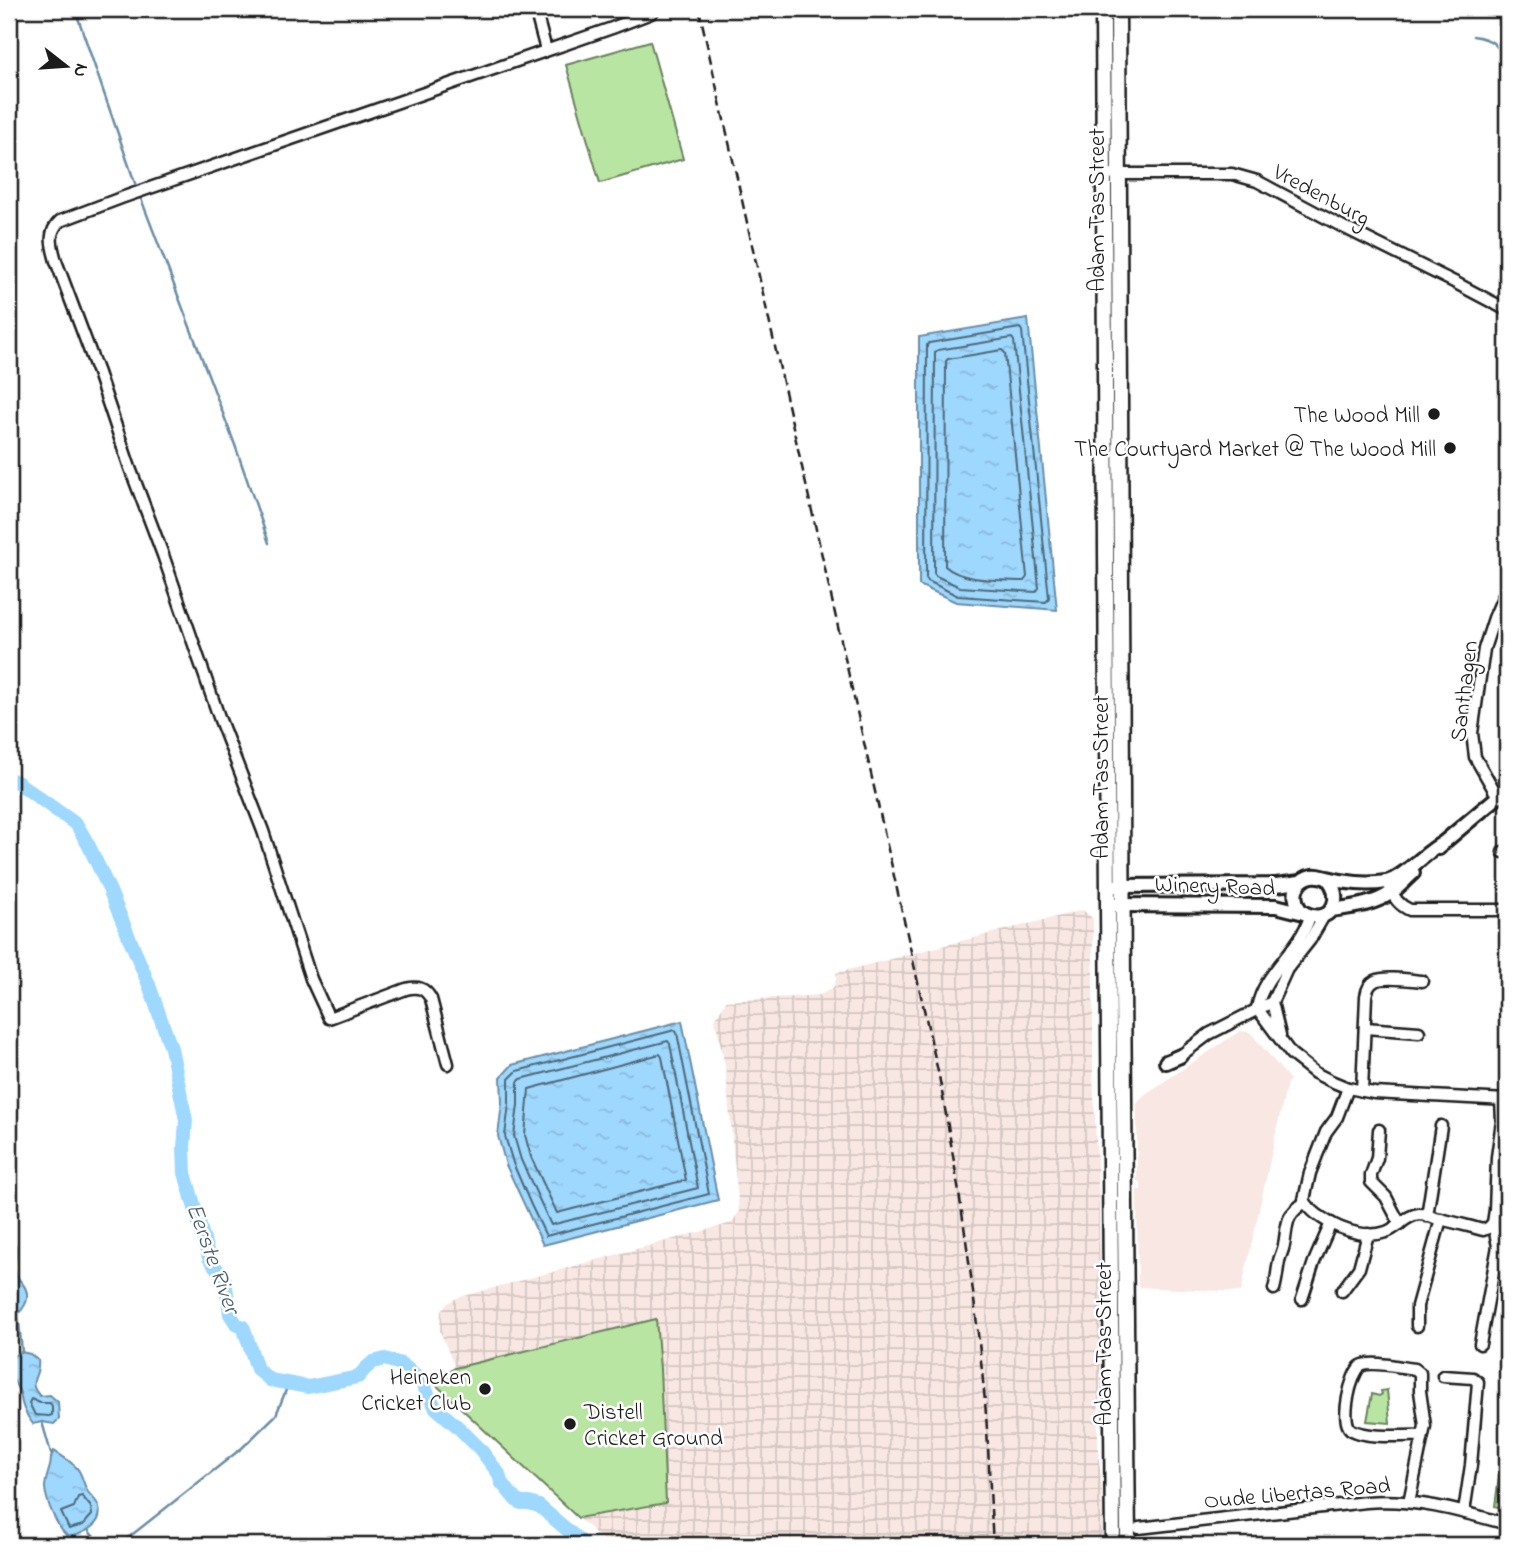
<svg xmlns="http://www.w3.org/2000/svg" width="1516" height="1554" font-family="'Indie Flower',sans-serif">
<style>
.built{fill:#f8e7e3}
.industrial{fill:url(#industrial-grid)}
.grass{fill:url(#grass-tufts);stroke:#6a805f;stroke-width:2}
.forest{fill:url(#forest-crowns);stroke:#6a805f;stroke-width:2}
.pitch{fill:#b9e5a2;stroke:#6a805f;stroke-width:2}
.water{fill:url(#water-ripples);stroke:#6a8da4;stroke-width:2}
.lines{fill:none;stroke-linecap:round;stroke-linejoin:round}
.shore{stroke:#506776;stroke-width:2}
.stream{stroke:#6a8da4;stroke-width:2.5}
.river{stroke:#9ed8fe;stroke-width:14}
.minor-casing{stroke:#1c1c1c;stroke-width:15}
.tertiary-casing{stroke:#1c1c1c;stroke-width:18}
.secondary-casing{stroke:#1c1c1c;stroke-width:19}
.minor{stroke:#fff;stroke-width:10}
.tertiary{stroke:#fff;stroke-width:12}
.secondary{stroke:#fff;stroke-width:14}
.rail{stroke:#1c1c1c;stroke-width:2.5;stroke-dasharray:10 5;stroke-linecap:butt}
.poi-dot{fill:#1c1c1c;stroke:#fff;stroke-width:2.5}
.labels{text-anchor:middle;stroke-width:5;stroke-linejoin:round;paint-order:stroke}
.street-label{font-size:23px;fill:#1c1c1c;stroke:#fff}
.poi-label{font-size:23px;fill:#1c1c1c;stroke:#fff;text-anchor:end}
.water-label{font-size:24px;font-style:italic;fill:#4a5e6b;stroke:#fff}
</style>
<defs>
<pattern id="industrial-grid" width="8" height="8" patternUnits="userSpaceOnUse" patternTransform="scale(1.75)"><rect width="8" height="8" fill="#f8e7e3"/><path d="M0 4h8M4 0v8" fill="none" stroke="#d4c6c2"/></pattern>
<pattern id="grass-tufts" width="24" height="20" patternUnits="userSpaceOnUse" patternTransform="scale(1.75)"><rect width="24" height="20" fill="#b9e5a2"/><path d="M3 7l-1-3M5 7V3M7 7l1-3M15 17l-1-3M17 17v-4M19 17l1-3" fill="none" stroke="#9ec48b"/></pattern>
<pattern id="forest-crowns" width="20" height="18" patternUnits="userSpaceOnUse" patternTransform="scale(1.75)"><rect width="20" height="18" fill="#b9e5a2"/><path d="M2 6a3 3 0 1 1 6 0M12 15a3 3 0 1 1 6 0" fill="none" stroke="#9ec48b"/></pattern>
<pattern id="water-ripples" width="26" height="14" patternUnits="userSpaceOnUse" patternTransform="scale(1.75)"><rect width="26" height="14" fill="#9ed8fe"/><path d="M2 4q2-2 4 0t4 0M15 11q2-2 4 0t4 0" fill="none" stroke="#88b9d9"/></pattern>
</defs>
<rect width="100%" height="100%" fill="#fff"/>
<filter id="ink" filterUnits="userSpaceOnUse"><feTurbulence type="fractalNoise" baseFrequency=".0143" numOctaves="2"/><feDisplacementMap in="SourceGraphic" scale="14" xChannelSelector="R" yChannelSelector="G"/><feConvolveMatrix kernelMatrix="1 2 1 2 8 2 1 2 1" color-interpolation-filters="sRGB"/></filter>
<g filter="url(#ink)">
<path class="built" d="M1240,1031L1250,1032L1290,1080L1287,1083L1241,1292L1138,1287L1137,1190H1141V1182L1137,1181V1104L1144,1095Z"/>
<path class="industrial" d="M1083,910L1093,919V1073L1099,1209L1101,1377L1098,1414V1451L1102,1488L1103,1545H609L578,1518L666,1502L656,1319L455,1368L440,1331L441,1311L448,1303L457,1298L732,1223L739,1211L725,1066L715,1019L726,1001L820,995L833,988L836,980V973Z"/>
<path class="grass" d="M1387,1390L1390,1423L1367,1421L1372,1394L1379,1396L1382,1394L1381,1391Z"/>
<path class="forest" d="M1507,1418V1510L1495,1506Z"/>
<g class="pitch">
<path d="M650,41L683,159L600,183L566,65Z"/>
<path d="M656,1319L660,1369L666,1503L578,1518L433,1382L455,1368Z"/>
</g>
<g class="water">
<path d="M1028,319L1057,610L956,602L919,585V337Z"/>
<path d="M682,1021L718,1200L543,1245L506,1165L498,1136L502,1103L501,1077L512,1065Z"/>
<path d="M9,1241L16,1245C18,1255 13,1265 16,1274C17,1278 20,1280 22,1283C31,1294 27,1305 18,1314L9,1311Z"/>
<path d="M21,1352L30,1354L38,1360C41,1377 25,1381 40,1396L50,1395L58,1402L59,1419L54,1424L42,1422L33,1424C25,1414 22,1406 20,1393C18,1387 14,1383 12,1378C10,1370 12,1362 14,1355Z"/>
<path d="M54,1451C62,1456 75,1464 79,1471C83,1478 84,1486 88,1492C91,1496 96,1500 98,1505C106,1524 83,1534 69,1537C58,1531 46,1501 45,1488C45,1480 48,1474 50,1466C52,1459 49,1457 54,1451Z"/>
</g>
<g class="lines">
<g class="shore">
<path d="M1020,328L1022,331L1049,598L1046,602L958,596L928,581L926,578L927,345L929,343Z"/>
<path d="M1012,338L1014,341L1039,588L1036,592L960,587L936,576L934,573L935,352L938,350Z"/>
<path d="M1002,350L1005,353L1027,577L1024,581C1001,580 962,582 945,566L946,361L948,359Z"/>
<path d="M675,1030L677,1033L709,1194L546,1236L531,1205L513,1163L505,1136L509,1104V1079L517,1071Z"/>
<path d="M668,1041L670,1044L698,1188L551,1225L521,1160L514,1136L518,1105V1082L521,1079Z"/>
<path d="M660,1054L662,1057L686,1180L557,1213L531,1157L525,1135L529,1089Z"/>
<path d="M31,1399L40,1403H50L52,1406V1415L49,1416L35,1415L29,1403Z"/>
<path d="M82,1496L91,1507L92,1515L83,1525L69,1529L61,1512L74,1507L78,1497Z"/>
</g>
<g class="stream">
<path d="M75,9L137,189"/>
<path d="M1473,36C1494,39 1498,45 1507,64"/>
<path d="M140,196L235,445L269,543"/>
<path d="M18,1314L22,1352"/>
<path d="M42,1422L51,1453"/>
<path d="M88,1530L93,1536"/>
<path d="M119,1545L242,1448L276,1415L288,1385"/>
</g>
<path class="river" d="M9,779L17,782L77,825L89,846L109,889L149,985L171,1048L186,1120L184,1148L185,1173L209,1258L225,1280L230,1314L237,1325L242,1326L244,1329L257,1369L270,1380L308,1387L358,1377L365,1369L373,1362L385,1359L401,1364L412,1372L419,1378L436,1408L458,1427L480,1449L499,1474L501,1482L516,1500L521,1503H529L539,1506L585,1545"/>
<defs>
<g id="minor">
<path d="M535,9L546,50"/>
<path d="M1113,174H1232L1257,181L1345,228L1454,282L1507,310"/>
<path d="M1498,797L1475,757L1472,733L1484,649L1494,618L1507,588"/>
<path d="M1503,852H1507"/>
<path d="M1390,887C1393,897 1400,906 1410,910H1507"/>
<path d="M1310,916C1300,951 1264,971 1257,1008L1291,1054L1315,1073L1331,1081L1348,1088L1374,1093L1507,1100"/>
<path d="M1272,1002L1287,969L1310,940L1325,914"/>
<path d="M1272,1002L1280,1035"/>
<path d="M1365,1028L1419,1032"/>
<path d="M1180,1056L1209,1034L1272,1002"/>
<path d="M448,1064L431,999C425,988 418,986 406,989L329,1018L311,979L263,831L220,720L163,555L130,468L98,373L56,261C52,246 47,233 60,221L121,198L612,28L651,13L655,9"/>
<path d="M1348,1088L1337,1117L1326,1132L1310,1173L1304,1200C1316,1222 1361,1241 1386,1232C1398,1228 1406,1215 1419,1214C1424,1214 1430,1216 1435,1218C1451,1221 1467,1226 1483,1230L1488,1228L1493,1223"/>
<path d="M1362,1091L1366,996C1367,990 1369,984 1375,981C1384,976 1411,980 1422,981"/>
<path d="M1379,1130L1377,1158L1371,1175V1182L1386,1197L1400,1224"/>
<path d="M1427,1216L1441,1126"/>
<path d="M1274,1289C1277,1279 1277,1271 1279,1261C1280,1256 1283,1251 1284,1245C1288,1223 1284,1217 1305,1202"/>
<path d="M1342,1291L1359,1268L1368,1234"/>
<path d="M1302,1299L1314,1262L1331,1223"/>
<path d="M1417,1326V1306L1441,1219"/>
<path d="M1480,1344L1498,1246L1493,1223L1495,1210L1497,1157L1502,1121L1501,1099"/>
<path d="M1443,1376L1473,1378L1478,1382L1471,1465L1464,1512"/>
<path d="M1409,1502L1425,1426L1420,1391V1373L1415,1369C1403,1368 1372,1360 1361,1366C1351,1372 1339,1424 1352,1430C1370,1439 1402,1435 1422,1436"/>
<path d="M1139,1528L1366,1502C1415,1498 1460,1511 1507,1524"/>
</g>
<g id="tertiary">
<path d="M1439,848L1443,843L1507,789"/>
<path d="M1327,878C1344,896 1333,923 1309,915C1302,913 1297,907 1296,900C1293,889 1301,878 1312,876C1318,875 1322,877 1327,878C1345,883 1368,885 1386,882C1404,878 1425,852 1443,843"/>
<path d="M1115,886L1276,885L1300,882"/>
<path d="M1113,905L1276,906L1304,913"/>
<path d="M1331,910C1352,907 1374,905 1392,892C1399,887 1406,879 1413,873"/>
<path d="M1166,1062L1180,1056"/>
</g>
<g id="secondary">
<path d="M1103,9L1108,905L1113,1545"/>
<path d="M1118,9L1123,987L1128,1545"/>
</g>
</defs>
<use href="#minor" class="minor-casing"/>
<use href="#tertiary" class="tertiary-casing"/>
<use href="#secondary" class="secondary-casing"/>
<use href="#minor" class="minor"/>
<use href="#tertiary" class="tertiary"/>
<use href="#secondary" class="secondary"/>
<path class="rail" d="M699,9L939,1076C959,1184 975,1292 985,1402C989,1450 990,1498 993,1545"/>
</g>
</g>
<g class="poi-dot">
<circle cx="1434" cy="414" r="7"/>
<circle cx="1450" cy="448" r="7"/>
<circle cx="485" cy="1389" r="7"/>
<circle cx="570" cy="1424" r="7"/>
</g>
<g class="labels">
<g class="street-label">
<text transform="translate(1322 194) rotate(28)" y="8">Vredenburg</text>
<text transform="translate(1096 210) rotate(-90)" y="8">Adam Tas Street</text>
<text transform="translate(1463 691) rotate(-83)" y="8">Santhagen</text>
<text transform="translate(1100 777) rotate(-90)" y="8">Adam Tas Street</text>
<text transform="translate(1215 885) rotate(2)" y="8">Winery Road</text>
<text transform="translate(1103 1344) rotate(-90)" y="8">Adam Tas Street</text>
<text transform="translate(1297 1492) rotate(-5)" y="8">Oude Libertas Road</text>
</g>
<g class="poi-label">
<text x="1420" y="422">The Wood Mill</text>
<text x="1436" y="456">The Courtyard Market @ The Wood Mill</text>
<text x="471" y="1384">Heineken<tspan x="471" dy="26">Cricket Club</tspan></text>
<text x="584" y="1419" text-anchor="start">Distell<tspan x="584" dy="26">Cricket Ground</tspan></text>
</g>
<g class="water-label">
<text transform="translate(214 1258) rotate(70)" y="8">Eerste River</text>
</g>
</g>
<rect width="1516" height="1554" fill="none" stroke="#fff" stroke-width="35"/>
<rect x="18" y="18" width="1481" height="1519" fill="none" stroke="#1c1c1c" stroke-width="2.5" filter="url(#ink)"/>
<g transform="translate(66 66) rotate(107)" stroke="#ffffff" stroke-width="5" paint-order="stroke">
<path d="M0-5L12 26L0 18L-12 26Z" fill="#1c1c1c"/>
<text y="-10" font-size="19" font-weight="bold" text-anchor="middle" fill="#1c1c1c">N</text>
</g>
</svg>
